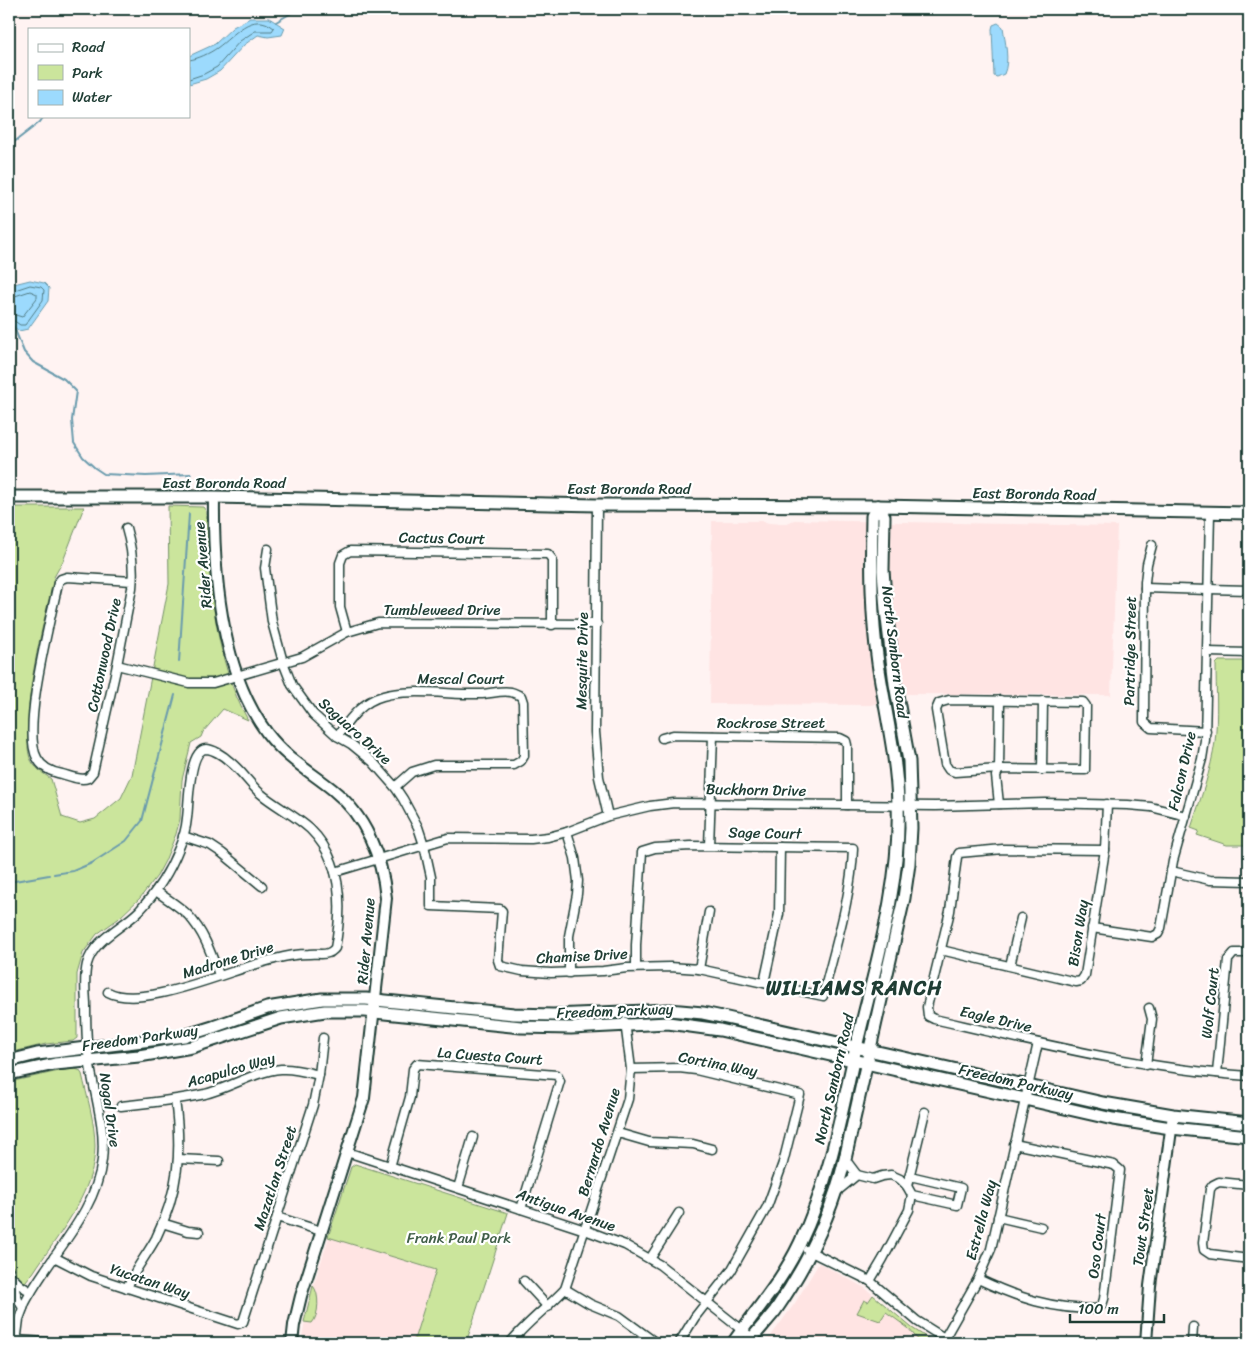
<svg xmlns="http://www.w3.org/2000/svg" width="1258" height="1352" font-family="Sriracha,sans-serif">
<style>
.built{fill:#ffe4e3}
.green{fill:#cbe59c;stroke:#759168}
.water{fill:#9cdafd;stroke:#6a9bad}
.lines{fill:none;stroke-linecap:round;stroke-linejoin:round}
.shore{stroke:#517c84;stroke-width:1}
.stream{stroke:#6a9bad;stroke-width:2}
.minor-casing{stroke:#1f3d34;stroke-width:11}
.tertiary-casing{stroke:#1f3d34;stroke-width:14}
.secondary-casing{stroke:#1f3d34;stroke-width:15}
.minor{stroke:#fff;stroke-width:8}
.tertiary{stroke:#fff;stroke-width:10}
.secondary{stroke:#fff;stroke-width:11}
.labels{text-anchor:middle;stroke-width:4.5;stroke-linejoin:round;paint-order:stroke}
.street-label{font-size:15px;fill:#1f3d34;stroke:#fff}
.park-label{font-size:15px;fill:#415f49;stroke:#fff}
.district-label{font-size:20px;font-weight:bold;letter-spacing:1px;fill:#1f3d34;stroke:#fff}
</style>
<rect width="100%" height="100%" fill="#fff3f2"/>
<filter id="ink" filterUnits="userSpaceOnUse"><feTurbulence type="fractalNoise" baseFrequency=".02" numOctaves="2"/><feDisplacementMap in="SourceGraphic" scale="10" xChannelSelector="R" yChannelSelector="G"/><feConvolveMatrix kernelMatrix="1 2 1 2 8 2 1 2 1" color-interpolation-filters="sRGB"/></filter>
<g filter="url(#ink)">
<g class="built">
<path d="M794,520L1117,526L1111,695L903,694L871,705L710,704L712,521H762L769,523L785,524Z"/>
<path d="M329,1237L436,1270L413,1343H301L308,1303Z"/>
<path d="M819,1263L865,1288L908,1324L937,1343H772L768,1340L795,1303Z"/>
</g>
<g class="green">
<path d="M168,506L203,507L206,511C209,578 214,661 248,720L223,709L203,732L201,737L191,743L182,780L180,819L176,834L165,861L157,876L140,898L118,919L97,934L83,953L77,974V1038L73,1041L46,1044L9,1053V507H84L63,561L54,577C43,627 28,679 28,731C28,740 27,749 30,758C34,768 43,773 51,779L62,817L80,823L95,819L121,798L132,775L169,584Z"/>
<path d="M1219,661H1249V845H1227L1197,835L1199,831L1191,828C1200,800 1211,771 1215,742C1218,716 1216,690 1216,664Z"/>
<path d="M74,1069L79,1070L82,1074C87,1097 95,1122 95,1146C95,1193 57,1236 33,1273C17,1288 11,1313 9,1334V1082L59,1071Z"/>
<path d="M355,1164L508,1213L466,1343H413L436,1270L328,1237L351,1167Z"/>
<path d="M313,1286C320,1293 319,1316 312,1323L304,1322Z"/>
<path d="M873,1295L912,1328L935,1343H921L908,1328L886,1312L880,1321L857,1313L864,1300L868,1302Z"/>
</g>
<g class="water">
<path d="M250,18H269L285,28L282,35L268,37L258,35L244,45L220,71L206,79L189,84V56L215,44L233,27Z"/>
<path d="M998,23L1003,27C1005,41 1010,61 1004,74L997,77L994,76L992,29L993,25Z"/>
<path d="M30,280L44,283L49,288L48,301L28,329L19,331L9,323V289L14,284Z"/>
</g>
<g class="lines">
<g class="shore">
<path d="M189,60C198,59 210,53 217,48C234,36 252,10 274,28L272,31H255L240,41L217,67L204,74L189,79"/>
<path d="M9,292L30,285L41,287L44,290L43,300L25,325H20L13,320L9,319"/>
<path d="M9,298L30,291L37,294V298L22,317L9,313"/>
</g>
<g class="stream">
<path d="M411,9L416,10L425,9"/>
<path d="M276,22L298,9"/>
<path d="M9,146L40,122L44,116"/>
<path d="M13,325L24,352L33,362L64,379L76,391L72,420L74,443L83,457L95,468L104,474L146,476L191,474"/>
<path d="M179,662L189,514"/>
<path d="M54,874L73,871L92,863L126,841L142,821L175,695"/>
<path d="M9,882L49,875"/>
</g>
<defs>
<g id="minor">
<path d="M597,505L595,732L599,777L608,816"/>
<path d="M126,528C132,548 134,568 132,588L117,665L93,772L88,778C80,781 70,776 62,774C51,772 42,768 37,758C21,729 51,618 58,583L61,579L67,577L132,581"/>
<path d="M1152,545L1147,564L1145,582L1144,722L1151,728L1206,731"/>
<path d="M268,549L265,568L272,622L283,662L292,685L313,714L337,736L351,744L373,762L395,787L403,799L418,827L424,845L431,877V906L500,909L502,911L498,960L500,966L522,971L551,973L603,971L627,968L670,967L699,969L823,996C834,950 852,896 853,848L691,846L655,848L642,852L636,945V967"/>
<path d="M1145,588L1208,590"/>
<path d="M1208,589L1249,590"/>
<path d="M347,632L340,607V563L343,555L350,551L548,554L552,559V625"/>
<path d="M1208,652L1249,653"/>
<path d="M117,665L189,683H213L302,657L347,632L378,623L597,624"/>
<path d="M949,700L1083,702L1086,706L1085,770L999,769L955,772L949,770L945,764L936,710L939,703Z"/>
<path d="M337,736C350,719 361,702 383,696C407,688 453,695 480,694C490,694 501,690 511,692C515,693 518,695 521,696L523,702L524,756L521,761L514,765H434L412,772L395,787"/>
<path d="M662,738L673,735L840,738L846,741L847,745V805"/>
<path d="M1042,770L1043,701"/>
<path d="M999,804L996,776L999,769L1000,700"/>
<path d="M567,832L575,858L578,881L577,894L569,936V973"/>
<path d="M183,836L210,845L222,853L262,886"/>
<path d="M709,846L713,736"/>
<path d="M1105,850L1003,849L959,853L957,857L950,911L927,1007L928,1016L934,1019C1038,1043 1142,1069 1249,1076"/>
<path d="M1171,871L1210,880L1249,881"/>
<path d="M335,872L448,838L531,839L548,837L567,832L608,816L650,806L674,803L935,806L1045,803L1128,805L1151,807L1186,816"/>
<path d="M156,891C167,899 179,906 188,915C204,932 211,953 219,975"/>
<path d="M1092,928L1152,937L1158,934L1161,928L1173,861L1202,759L1205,740L1210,513"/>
<path d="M941,950L1076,982L1081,981L1085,975L1105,850L1107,804"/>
<path d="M1010,966L1021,918"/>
<path d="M699,969L709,912"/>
<path d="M764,983L779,914L780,847"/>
<path d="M1146,1065L1152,1019L1149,1008"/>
<path d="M631,1069L679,1068L696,1070L800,1095L783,1163L767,1207L731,1271L695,1317L679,1343"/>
<path d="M1217,1073L1228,960L1234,953H1249"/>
<path d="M121,1106C149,1103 177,1100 205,1094C230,1088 255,1071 281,1069C294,1068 307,1072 319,1075"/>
<path d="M618,1133L649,1142L693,1144L712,1149"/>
<path d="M347,1152L585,1230L625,1245L660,1265L752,1338"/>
<path d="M179,1159L219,1161"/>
<path d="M845,1159L857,1175L853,1176"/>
<path d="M390,1167L410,1097L413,1069L417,1064L557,1075L560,1081L521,1209"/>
<path d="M910,1176L961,1188L957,1205L912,1195L907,1186L925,1112"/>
<path d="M1249,1185L1219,1182L1213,1185L1210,1189L1203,1243L1204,1250L1210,1254L1249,1259"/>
<path d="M458,1188L473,1137"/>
<path d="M835,1193L857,1175L873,1179L882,1176L891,1175L900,1179L907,1186"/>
<path d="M277,1217L321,1231"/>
<path d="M998,1217L1041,1227"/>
<path d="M162,1223L188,1231L199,1232"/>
<path d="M807,1250L870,1281L917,1321L952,1343"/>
<path d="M54,1257L91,1276L238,1324L243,1322L313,1105L319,1075L323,1038"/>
<path d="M650,1259L679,1213"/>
<path d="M9,1270L18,1300L23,1308"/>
<path d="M13,1278L20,1285L31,1292"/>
<path d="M978,1279C1018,1298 1052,1309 1096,1309L1102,1305L1104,1299L1120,1170L1114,1165L1014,1144"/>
<path d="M524,1281L548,1307"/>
<path d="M870,1281L883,1259L909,1210L912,1195"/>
<path d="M127,1288C134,1270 147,1255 156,1238C179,1191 182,1151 175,1100"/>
<path d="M565,1289L590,1304L619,1316L656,1343"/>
<path d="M944,1339L978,1279L991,1249L1038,1043"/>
<path d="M16,1340L60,1343"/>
<path d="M16,1343L19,1319L25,1303C49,1256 96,1214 102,1160C106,1127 94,1093 89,1060C86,1042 86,1022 86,1003C85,990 84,976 87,964C94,939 122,928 139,911C156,893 170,871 179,848C183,839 186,829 187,818C189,806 188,750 206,749C213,749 224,756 229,761C241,770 249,783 260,793C275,806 295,815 310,829C342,860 343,907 335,948C332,951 332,952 328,953C323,955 315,953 309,954C298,954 286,956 275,959C236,967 143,1011 108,992"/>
<path d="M510,1343C526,1323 547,1308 565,1289L628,1099L631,1069L625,1022"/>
<path d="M1192,1343L1193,1327"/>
</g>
<g id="tertiary">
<path d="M214,497C213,573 220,670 267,733C286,758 308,770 332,789C366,816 382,857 386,898L364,1098L301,1296L294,1325L292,1343"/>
<path d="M1146,1343L1150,1286L1173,1115"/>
</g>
<g id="secondary">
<path d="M9,497H214L597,505L878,506L1249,513"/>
<path d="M9,1061L37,1054L184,1036L213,1027L267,1008L322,999H366L514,1014L553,1015L669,1010L703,1013L727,1018L1103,1103L1173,1115L1249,1123"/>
<path d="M9,1074L55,1064L139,1056L192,1047L281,1018L325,1011H365L521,1027L571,1028L668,1023L720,1030L1113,1119L1171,1128L1249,1136"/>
<path d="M733,1343C756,1310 782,1281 800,1243C831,1179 842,1108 858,1039C876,964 901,883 898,805C897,757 885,711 878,663C871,614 871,566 872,516L878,506"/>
<path d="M748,1343C757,1332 766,1322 775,1311C807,1265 832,1213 845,1159L904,898L909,864L911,828L909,761L895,684L886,610L883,570L884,516L878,506"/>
</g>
</defs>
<use href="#minor" class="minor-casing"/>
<use href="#tertiary" class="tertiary-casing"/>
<use href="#secondary" class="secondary-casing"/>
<use href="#minor" class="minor"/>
<use href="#tertiary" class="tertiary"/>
<use href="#secondary" class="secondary"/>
</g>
</g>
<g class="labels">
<g class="street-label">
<text x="224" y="488">East Boronda Road</text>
<text x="629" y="494">East Boronda Road</text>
<text transform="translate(1034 494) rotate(1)" y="5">East Boronda Road</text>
<text transform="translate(442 538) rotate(1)" y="5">Cactus Court</text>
<text transform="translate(203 565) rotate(-95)" y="5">Rider Avenue</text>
<text x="442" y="615">Tumbleweed Drive</text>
<text transform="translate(1130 651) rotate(-89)" y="5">Partridge Street</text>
<text transform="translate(895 652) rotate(83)" y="5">North Sanborn Road</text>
<text transform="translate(104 655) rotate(-78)" y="5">Cottonwood Drive</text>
<text transform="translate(582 661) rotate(-89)" y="5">Mesquite Drive</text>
<text x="461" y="684">Mescal Court</text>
<text x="771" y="728">Rockrose Street</text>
<text transform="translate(355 731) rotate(42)" y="5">Saguaro Drive</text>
<text transform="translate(1182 771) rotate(-77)" y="5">Falcon Drive</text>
<text transform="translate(756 790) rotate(1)" y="5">Buckhorn Drive</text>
<text transform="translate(765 833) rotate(1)" y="5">Sage Court</text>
<text transform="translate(1078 933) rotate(-81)" y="5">Bison Way</text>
<text transform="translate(366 941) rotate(-85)" y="5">Rider Avenue</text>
<text transform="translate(582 956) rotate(-3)" y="5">Chamise Drive</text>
<text transform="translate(228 960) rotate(-17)" y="5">Madrone Drive</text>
<text transform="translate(1210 1003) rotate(-84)" y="5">Wolf Court</text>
<text transform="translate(615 1011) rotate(-2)" y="5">Freedom Parkway</text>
<text transform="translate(996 1019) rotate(13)" y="5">Eagle Drive</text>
<text transform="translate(140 1038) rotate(-8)" y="5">Freedom Parkway</text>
<text transform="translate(490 1056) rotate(4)" y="5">La Cuesta Court</text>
<text transform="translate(718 1064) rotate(11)" y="5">Cortina Way</text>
<text transform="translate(231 1070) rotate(-16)" y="5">Acapulco Way</text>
<text transform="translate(834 1079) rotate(-77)" y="5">North Sanborn Road</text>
<text transform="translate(1016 1082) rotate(13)" y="5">Freedom Parkway</text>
<text transform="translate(110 1110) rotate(82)" y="5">Nogal Drive</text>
<text transform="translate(599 1142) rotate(-73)" y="5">Bernardo Avenue</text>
<text transform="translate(275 1178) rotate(-72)" y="5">Mazatlan Street</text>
<text transform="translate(566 1210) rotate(19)" y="5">Antigua Avenue</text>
<text transform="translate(981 1220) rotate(-75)" y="5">Estrella Way</text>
<text transform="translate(1143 1227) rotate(-82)" y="5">Towt Street</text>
<text transform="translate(1097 1246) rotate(-83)" y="5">Oso Court</text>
<text transform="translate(150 1281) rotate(18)" y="5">Yucatan Way</text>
</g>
<g class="park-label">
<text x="459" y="1243">Frank Paul Park</text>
</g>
<g class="district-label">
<text x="854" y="995">WILLIAMS RANCH</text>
</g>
</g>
<rect width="1258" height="1352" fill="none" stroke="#fff" stroke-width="30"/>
<rect x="15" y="15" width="1228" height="1322" fill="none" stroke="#1f3d34" stroke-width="2" filter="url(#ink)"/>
<rect x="28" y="28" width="162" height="90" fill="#ffffff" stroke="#a5b1ae"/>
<rect x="38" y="44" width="25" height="8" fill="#ffffff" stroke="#a5b1ae"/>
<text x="72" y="52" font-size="15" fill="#1f3d34">Road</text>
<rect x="38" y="65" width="25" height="15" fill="#cbe59c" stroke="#a5b1ae"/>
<text x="72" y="78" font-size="15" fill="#1f3d34">Park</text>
<rect x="38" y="90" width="25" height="15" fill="#9cdafd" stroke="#a5b1ae"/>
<text x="72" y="102" font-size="15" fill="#1f3d34">Water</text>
<path d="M1070 1314v8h94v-8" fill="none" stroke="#1f3d34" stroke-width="2.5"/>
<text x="1078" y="1314" font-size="15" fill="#1f3d34" stroke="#ffffff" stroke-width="4" paint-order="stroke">100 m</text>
</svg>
